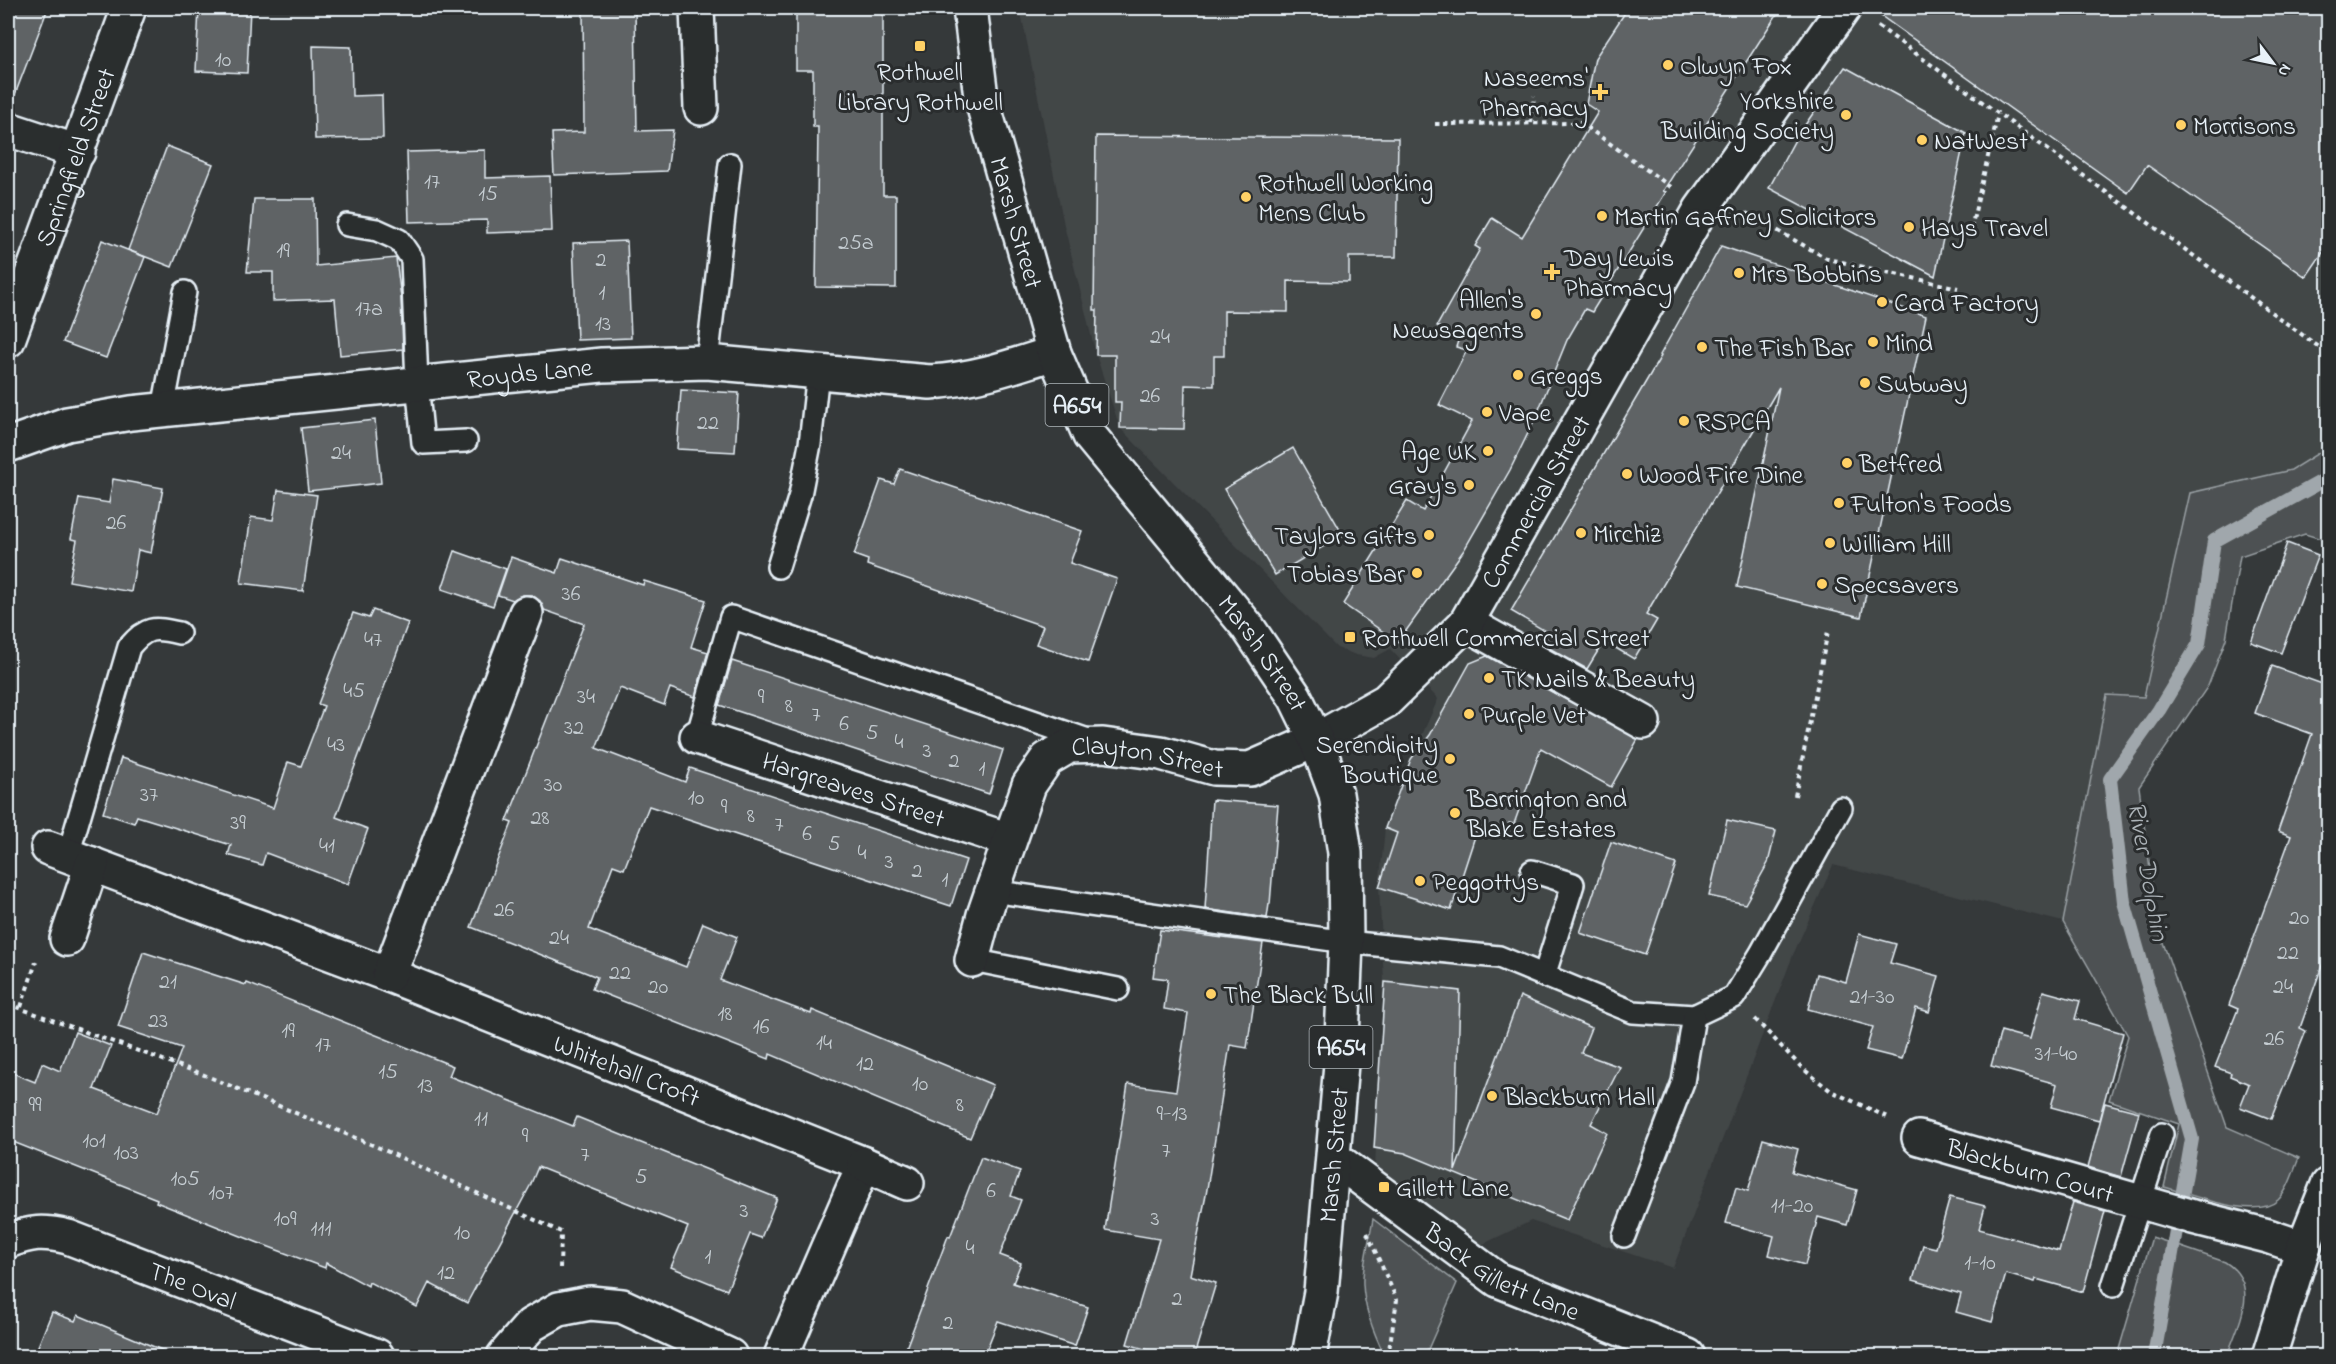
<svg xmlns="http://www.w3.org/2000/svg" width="2336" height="1364" font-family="'Indie Flower',sans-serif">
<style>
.built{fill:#424647}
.green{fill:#4d5152;stroke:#9aa1a5;stroke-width:1.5}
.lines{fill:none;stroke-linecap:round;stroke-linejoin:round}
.stream{stroke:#a0a7ac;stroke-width:14}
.building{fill:#5f6365;stroke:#e8f1f8;stroke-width:1.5}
.service-casing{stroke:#e8f1f8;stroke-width:26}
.minor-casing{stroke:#e8f1f8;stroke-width:38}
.tertiary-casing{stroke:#e8f1f8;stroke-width:38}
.primary-casing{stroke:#e8f1f8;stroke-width:38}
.path{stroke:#e8f1f8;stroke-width:4;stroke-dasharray:4.5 4.5;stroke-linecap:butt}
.service{stroke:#2a2d2e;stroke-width:21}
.minor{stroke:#2a2d2e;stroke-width:33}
.tertiary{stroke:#2a2d2e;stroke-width:33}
.primary{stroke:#2a2d2e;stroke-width:33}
.poi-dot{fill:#ffd166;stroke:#2a2d2e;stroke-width:2}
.labels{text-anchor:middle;stroke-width:6;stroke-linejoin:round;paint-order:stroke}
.number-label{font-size:22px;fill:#c6ced3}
.shield{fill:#2a2d2e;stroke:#afb6bb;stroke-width:1.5}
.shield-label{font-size:24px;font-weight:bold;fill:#e8f1f8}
.poi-label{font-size:26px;fill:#e8f1f8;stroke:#2a2d2e;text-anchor:start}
.street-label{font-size:26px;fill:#e8f1f8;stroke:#2a2d2e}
.water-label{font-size:27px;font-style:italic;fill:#acb3b8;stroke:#2a2d2e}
</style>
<rect width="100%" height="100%" fill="#35393a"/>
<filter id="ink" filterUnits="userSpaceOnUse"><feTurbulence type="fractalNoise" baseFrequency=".0167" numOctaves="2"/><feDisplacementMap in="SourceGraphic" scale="12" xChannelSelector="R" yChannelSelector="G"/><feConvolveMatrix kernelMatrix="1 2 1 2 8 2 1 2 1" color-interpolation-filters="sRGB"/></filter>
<g filter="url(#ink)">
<path class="built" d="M1020,8H2328V447L2291,470L2190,493L2144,698L2107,695L2063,922L1833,865L1793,955L1673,1268L1531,1221L1479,1246L1375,1168L1384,982L1379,887L1385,828L1411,760L1438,699L1390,649L1374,658L1356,655L1337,648L1120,428L1096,355L1064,225Z"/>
<g class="green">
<path d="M2328,447V541L2305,534L2240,556L2226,639L2208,686L2139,787L2158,928L2227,1127L2299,1158C2293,1172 2289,1189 2278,1200C2256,1221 2191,1194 2164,1187L2179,1124L2109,1100L2128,1036L2063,922L2107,695L2144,697L2190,493L2291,470Z"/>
<path d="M1373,1219L1457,1283L1425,1356H1385C1374,1334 1364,1309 1363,1284C1362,1265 1370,1239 1373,1219Z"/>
<path d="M2152,1237L2225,1262C2262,1285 2238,1324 2227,1356H2117Z"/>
</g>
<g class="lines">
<path class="stream" d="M2154,1356L2192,1139L2124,902L2110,779L2159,710L2199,644L2214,541L2328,478"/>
</g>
<g class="building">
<path d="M8,8H48L11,105L8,104Z"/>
<path d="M199,8H250L247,73L196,71Z"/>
<path d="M583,8H635L637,131L673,130L667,171L554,175L552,133L584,132Z"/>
<path d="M796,8H883V195H896V288L816,287L818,127H813V70H796Z"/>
<path d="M1628,8H1781L1663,191L1666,192L1592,312L1585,309L1567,340L1535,419L1510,470L1464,550L1398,642L1343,604L1407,501L1423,511L1472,421L1439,405L1467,350L1456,347L1459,338L1437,326L1480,249L1475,246L1492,218L1522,237L1598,112L1586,104L1595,58Z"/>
<path d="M1870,8H2328V245L2306,277L2147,165L2128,193Z"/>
<path d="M313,46L351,47L352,96L382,95L383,138L315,139Z"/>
<path d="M1845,67L1966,133L1935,276L1769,188L1796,138Z"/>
<path d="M1096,136L1398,138L1396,257H1349V282L1288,281V312L1224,311V356H1214V386L1185,385L1184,429L1120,428L1121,402H1115V355H1096L1097,310H1094Z"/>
<path d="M167,146L213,164L172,267L128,250Z"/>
<path d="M485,150V178L550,176L552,231L487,233V220L409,222L407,152Z"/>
<path d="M254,199H315L316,266L396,258L401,298L403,349L340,355L335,299L273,301V272H247Z"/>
<path d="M102,240L145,257L106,358L63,342Z"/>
<path d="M627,241L631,338L577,340L573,243Z"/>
<path d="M1721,246L1926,316L1861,617L1737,587L1779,387L1646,614L1657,620L1634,659L1604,641L1587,669L1531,638L1547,632L1511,611L1661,356L1660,355Z"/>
<path d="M681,390L739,393L735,452L677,449Z"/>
<path d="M375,420L381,483L308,491L301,428Z"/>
<path d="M1293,448L1343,535L1275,575L1224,489Z"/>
<path d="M900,469L1082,531L1070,563L1117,579L1088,662L1036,644L1043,626L867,565L868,560L854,555L881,480L894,484Z"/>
<path d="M113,479L163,488L151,553L138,550L131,592L69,581L77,540L71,539L79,498L109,503Z"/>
<path d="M278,490L317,495L303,591L241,583L251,517L273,520Z"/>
<path d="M2287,543L2318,555L2281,653L2251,642Z"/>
<path d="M455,551L506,569L493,606L442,589Z"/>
<path d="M511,557L557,573L562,558L643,585L644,581L706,600L691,647L708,652L695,697L670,688L664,705L620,688L596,748L685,782L690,768L966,860L951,906L649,806L624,869L613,865L589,929L686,967L703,923L737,937L720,980L811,1014L812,1010L993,1085L970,1138L770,1054L769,1059L592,989L597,977L471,927L512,823L507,821L584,624L544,610L540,601L532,595H522L513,600L498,595Z"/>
<path d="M373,610L408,623L336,817L368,829L348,884L266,853L262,865L228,855L231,845L137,816L134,823L103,813L121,758L273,808L288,762L301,766L324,706L318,704L353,613L369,618Z"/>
<path d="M1487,656L1638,739L1611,787L1541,748L1514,824L1509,823L1504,837L1478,827L1451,910L1379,887L1397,833L1385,828L1411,759L1430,735L1470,663Z"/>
<path d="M732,661L1003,750L989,794L719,705Z"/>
<path d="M2272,666L2328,686V949L2300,1028L2306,1031L2271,1119L2240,1107L2249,1084L2230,1076L2231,1073L2215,1067L2238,1009L2229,1005L2291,836L2278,831L2312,734L2255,713Z"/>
<path d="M1212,800L1278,805L1270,904H1269L1267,918L1205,909Z"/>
<path d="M1727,820L1776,831L1768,863L1745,904L1709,896Z"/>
<path d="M1611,842L1676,864L1645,955L1580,933Z"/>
<path d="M1160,930L1263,943L1247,1048L1230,1045L1206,1195L1190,1275L1216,1283L1194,1356H1170L1127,1344L1159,1239L1105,1230L1128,1084L1176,1091L1188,1013L1164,1009L1168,979L1153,977Z"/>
<path d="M1859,934L1896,944L1890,963L1939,976L1929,1012L1916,1008L1902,1059L1866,1050L1873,1027L1808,1009L1817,974L1846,982Z"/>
<path d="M143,952L246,985L247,983L453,1066L449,1076L573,1126L577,1117L777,1198L761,1238L750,1234L727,1290L671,1267L688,1227L538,1167L530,1186L467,1303L429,1283L417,1307L369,1282L368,1286L326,1263L325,1268L256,1242L156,1202L157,1199L8,1140V1071L35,1082L42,1063L60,1071L75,1032L111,1046L94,1089L157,1113L182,1048L118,1027Z"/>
<path d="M1385,982L1460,991L1455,1171L1520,996L1591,1028L1581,1053L1620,1067L1591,1124L1607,1133L1567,1220L1405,1153L1374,1148Z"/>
<path d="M2043,991L2080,1001L2075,1019L2123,1033L2099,1120L2051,1107L2057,1084L1991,1066L2001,1031L2030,1039Z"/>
<path d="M2105,1103L2139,1112L2121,1177L2088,1167Z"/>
<path d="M1763,1139L1798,1149L1792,1172L1857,1190L1847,1225L1818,1217L1805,1265L1769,1255L1774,1236L1726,1223L1736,1187L1748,1191Z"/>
<path d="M981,1157L1020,1171L1011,1196L1021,1200L1000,1255L1021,1263L1013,1283L1088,1307L1075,1346L998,1321L984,1356H903L948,1236L950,1237Z"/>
<path d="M1950,1197L1985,1206L1979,1229L2059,1251L2073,1202L2105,1211L2083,1292L2036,1279L2035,1282L2006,1274L1992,1322L1956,1312L1961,1294L1913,1280L1923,1245L1936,1248Z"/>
<path d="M52,1312L75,1321L78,1315L176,1356H34Z"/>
</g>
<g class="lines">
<defs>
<g id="service">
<path d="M347,225L377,230L399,240L412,259L417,383L423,443L466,441"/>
<path d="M707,362L730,164"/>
<path d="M163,409L185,292"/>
<path d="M778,567L800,495L810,444L818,372"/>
<path d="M697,737L731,617L1088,740"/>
<path d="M68,855L129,647C146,627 153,627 179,633"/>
<path d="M1532,871L1573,884L1544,976"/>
<path d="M992,891L1346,942L1499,957L1633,1012L1694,1016L1734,997L1761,953L1841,808"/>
<path d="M972,960L1118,989"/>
<path d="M1624,1236L1683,1082L1694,1016"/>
<path d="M2113,1286L2162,1134"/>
</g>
<g id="minor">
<path d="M697,8L701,108"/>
<path d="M8,129L78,152"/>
<path id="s1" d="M8,340L129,8"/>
<path id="s2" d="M8,445L67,424L131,413L602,365L707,362L930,382C976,379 1010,367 1054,353"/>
<path id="s3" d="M697,737L1009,840"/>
<path id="s4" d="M48,848L389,975L864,1164L781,1356"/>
<path d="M67,939L92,864"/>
<path id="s5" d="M972,960L984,915L1029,785L1047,759L1069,746L1103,745L1161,753L1214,768L1250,769L1316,740L1386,701L1466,623L1643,722"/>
<path d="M389,975L526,613"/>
<path id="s6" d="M1919,1138L2193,1217L2268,1236L2303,1248"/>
<path id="s7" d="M1334,1158L1498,1280L1688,1356"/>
<path d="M864,1164L907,1183"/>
<path id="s8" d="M8,1241C31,1232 43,1231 68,1237L377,1356"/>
<path d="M504,1356L531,1325L559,1309L590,1303L622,1306L730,1356"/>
</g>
<g id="tertiary">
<path id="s9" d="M1466,623L1701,209L1844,8"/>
<path d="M2269,1356L2303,1248L2328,1185"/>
</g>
<g id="primary">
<path id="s10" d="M970,8L981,97L990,128L1054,353L1090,436L1247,626L1295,697L1316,740L1336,794L1345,853L1346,942L1341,1064L1321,1292L1309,1356"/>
</g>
</defs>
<use href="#service" class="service-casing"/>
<use href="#minor" class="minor-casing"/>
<use href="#tertiary" class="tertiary-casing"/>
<use href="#primary" class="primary-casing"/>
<g class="path">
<path d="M1878,26L2319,347"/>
<path d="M1531,123L1534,96"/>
<path d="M1435,124L1581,123L1671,187"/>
<path d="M1746,213L1828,259L1958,288"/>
<path d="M1969,237L1998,114"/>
<path d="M1795,796L1828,631"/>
<path d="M8,1004L202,1074L382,1149L561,1232L560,1269"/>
<path d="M21,1007L36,962"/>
<path d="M1755,1019L1802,1068L1831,1091L1887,1117"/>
<path d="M1367,1233L1397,1300L1388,1356"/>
</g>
<use href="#service" class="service"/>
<use href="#minor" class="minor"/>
<use href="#tertiary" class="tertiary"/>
<use href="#primary" class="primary"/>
</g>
</g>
<g class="poi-dot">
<rect x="914" y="40" width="12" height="12" rx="3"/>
<circle cx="1668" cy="65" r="6"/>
<path d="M1597 83h6v6h6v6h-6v6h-6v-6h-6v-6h6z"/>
<circle cx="1846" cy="115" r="6"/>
<circle cx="2181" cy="125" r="6"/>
<circle cx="1922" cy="140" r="6"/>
<circle cx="1246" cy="197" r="6"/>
<circle cx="1602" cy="216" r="6"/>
<circle cx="1909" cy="227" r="6"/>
<path d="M1549 263h6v6h6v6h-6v6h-6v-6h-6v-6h6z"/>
<circle cx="1739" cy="273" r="6"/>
<circle cx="1882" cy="302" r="6"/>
<circle cx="1536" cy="314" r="6"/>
<circle cx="1873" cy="342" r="6"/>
<circle cx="1702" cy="347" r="6"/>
<circle cx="1518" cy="375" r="6"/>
<circle cx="1865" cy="383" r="6"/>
<circle cx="1487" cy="412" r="6"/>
<circle cx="1684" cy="421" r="6"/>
<circle cx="1488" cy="451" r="6"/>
<circle cx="1847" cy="463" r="6"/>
<circle cx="1627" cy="474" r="6"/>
<circle cx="1469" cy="485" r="6"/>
<circle cx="1839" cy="503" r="6"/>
<circle cx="1581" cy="533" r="6"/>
<circle cx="1429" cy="535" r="6"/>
<circle cx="1830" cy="543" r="6"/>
<circle cx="1417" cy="573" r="6"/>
<circle cx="1822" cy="584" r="6"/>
<rect x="1344" y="631" width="12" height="12" rx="3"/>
<circle cx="1489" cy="678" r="6"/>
<circle cx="1469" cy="714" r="6"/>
<circle cx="1450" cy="759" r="6"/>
<circle cx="1455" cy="813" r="6"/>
<circle cx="1420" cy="881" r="6"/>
<circle cx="1211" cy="994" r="6"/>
<circle cx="1492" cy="1096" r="6"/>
<rect x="1378" y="1181" width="12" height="12" rx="3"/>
</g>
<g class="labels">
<g class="number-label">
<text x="223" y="66">10</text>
<text x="432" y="188">17</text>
<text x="488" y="200">15</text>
<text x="856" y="249">25a</text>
<text x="283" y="257">19</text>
<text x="601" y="266">2</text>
<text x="602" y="299">1</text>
<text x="369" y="315">17a</text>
<text x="603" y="330">13</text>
<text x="1160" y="343">24</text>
<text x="1150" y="402">26</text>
<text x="708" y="429">22</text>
<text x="341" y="459">24</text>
<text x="116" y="529">26</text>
<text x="571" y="600">36</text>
<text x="373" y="646">47</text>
<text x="354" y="697">45</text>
<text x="586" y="703">34</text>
<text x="761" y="703">9</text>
<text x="789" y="712">8</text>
<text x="816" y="721">7</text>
<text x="844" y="730">6</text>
<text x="574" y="734">32</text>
<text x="872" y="739">5</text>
<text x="899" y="748">4</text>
<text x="336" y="751">43</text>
<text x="927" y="757">3</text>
<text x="954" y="767">2</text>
<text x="982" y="775">1</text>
<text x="553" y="791">30</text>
<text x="149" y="801">37</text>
<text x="696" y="804">10</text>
<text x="724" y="813">9</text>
<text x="751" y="822">8</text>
<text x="540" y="824">28</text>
<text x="238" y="829">39</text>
<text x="779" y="831">7</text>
<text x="807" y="840">6</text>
<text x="834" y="850">5</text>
<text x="327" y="852">41</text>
<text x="862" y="859">4</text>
<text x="889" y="868">3</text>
<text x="917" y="877">2</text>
<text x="945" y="886">1</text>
<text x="504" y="916">26</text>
<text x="2299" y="924">20</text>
<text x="559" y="944">24</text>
<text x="2288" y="959">22</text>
<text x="620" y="979">22</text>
<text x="168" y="988">21</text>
<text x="658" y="993">20</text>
<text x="2283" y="993">24</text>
<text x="1872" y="1003">21-30</text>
<text x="725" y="1020">18</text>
<text x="158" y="1027">23</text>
<text x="761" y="1033">16</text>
<text x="288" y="1037">19</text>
<text x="2274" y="1045">26</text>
<text x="824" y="1049">14</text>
<text x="323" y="1051">17</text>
<text x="2056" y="1060">31-40</text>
<text x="865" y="1070">12</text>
<text x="388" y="1078">15</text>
<text x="920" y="1090">10</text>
<text x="425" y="1092">13</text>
<text x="35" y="1111">99</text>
<text x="960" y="1111">8</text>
<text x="1172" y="1120">9-13</text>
<text x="481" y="1125">11</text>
<text x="525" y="1142">9</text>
<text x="94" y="1147">101</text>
<text x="1166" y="1157">7</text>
<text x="126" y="1159">103</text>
<text x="585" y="1161">7</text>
<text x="641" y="1183">5</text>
<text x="185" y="1185">105</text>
<text x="991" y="1197">6</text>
<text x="221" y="1199">107</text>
<text x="1792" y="1212">11-20</text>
<text x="744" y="1217">3</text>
<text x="285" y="1225">109</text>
<text x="1155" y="1225">3</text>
<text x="321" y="1235">111</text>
<text x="462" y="1239">10</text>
<text x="970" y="1254">4</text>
<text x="708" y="1263">1</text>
<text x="1980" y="1269">1-10</text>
<text x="446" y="1279">12</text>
<text x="1177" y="1305">2</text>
<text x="948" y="1329">2</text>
</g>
<g class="shield">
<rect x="1045.5" y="384" width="63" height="42" rx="4.5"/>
<rect x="1309.5" y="1026" width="63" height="42" rx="4.5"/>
</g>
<g class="shield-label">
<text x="1077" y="413">A654</text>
<text x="1341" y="1055">A654</text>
</g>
<g class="poi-label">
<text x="1680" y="74">Olwyn Fox</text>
<text x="920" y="80" text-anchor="middle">Rothwell<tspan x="920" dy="30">Library Rothwell</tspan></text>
<text x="1588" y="86" text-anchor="end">Naseems'<tspan x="1588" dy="30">Pharmacy</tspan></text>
<text x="1834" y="109" text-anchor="end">Yorkshire<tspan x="1834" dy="30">Building Society</tspan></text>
<text x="2193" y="134">Morrisons</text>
<text x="1934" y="149">NatWest</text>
<text x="1258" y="191">Rothwell Working<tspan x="1258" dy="30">Mens Club</tspan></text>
<text x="1614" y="225">Martin Gaffney Solicitors</text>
<text x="1921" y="236">Hays Travel</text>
<text x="1564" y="266">Day Lewis<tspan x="1564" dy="30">Pharmacy</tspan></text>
<text x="1751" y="282">Mrs Bobbins</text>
<text x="1524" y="308" text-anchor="end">Allen's<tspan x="1524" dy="30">Newsagents</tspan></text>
<text x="1894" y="311">Card Factory</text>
<text x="1885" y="351">Mind</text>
<text x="1714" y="356">The Fish Bar</text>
<text x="1530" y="384">Greggs</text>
<text x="1877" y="392">Subway</text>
<text x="1499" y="421">Vape</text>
<text x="1696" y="430">RSPCA</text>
<text x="1476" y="460" text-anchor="end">Age UK</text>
<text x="1859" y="472">Betfred</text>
<text x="1639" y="483">Wood Fire Dine</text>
<text x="1457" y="494" text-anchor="end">Gray's</text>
<text x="1851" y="512">Fulton's Foods</text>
<text x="1593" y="542">Mirchiz</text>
<text x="1417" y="544" text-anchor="end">Taylors Gifts</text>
<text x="1842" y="552">William Hill</text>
<text x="1405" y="582" text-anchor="end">Tobias Bar</text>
<text x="1834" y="593">Specsavers</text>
<text x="1362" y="646">Rothwell Commercial Street</text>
<text x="1501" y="687">TK Nails &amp; Beauty</text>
<text x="1481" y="723">Purple Vet</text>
<text x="1438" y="753" text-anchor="end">Serendipity<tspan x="1438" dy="30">Boutique</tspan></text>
<text x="1467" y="807">Barrington and<tspan x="1467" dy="30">Blake Estates</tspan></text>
<text x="1432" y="890">Peggottys</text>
<text x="1223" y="1003">The Black Bull</text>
<text x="1504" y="1105">Blackburn Hall</text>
<text x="1396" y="1196">Gillett Lane</text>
</g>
<g class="street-label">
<text dy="9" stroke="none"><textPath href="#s1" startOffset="195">Springfield Street</textPath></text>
<text dy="9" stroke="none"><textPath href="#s10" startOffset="220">Marsh Street</textPath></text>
<text dy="9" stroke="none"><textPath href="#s2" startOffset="528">Royds Lane</textPath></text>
<text dy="9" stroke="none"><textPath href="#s9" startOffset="140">Commercial Street</textPath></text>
<text dy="9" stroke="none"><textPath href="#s10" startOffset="724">Marsh Street</textPath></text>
<text dy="9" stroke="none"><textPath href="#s5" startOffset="321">Clayton Street</textPath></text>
<text dy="9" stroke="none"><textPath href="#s3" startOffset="165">Hargreaves Street</textPath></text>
<text dy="9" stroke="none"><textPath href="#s4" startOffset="620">Whitehall Croft</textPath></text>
<text transform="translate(1333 1155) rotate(-85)" y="9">Marsh Street</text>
<text dy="9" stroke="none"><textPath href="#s6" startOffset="116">Blackburn Court</textPath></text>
<text dy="9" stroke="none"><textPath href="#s7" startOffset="204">Back Gillett Lane</textPath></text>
<text dy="9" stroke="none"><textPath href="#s8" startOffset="195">The Oval</textPath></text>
</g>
<g class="water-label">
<text transform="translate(2149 871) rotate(80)" y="9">River Dolphin</text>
</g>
</g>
<rect width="2336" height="1364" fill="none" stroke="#2a2d2e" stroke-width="30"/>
<rect x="15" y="15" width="2306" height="1334" fill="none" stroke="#e8f1f8" stroke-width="2" filter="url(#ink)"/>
<g transform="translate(2273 63) rotate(122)" stroke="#2a2d2e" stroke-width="4.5" paint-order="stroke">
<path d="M0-4.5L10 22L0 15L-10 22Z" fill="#e8f1f8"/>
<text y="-9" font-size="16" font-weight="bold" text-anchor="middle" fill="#e8f1f8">N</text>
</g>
</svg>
